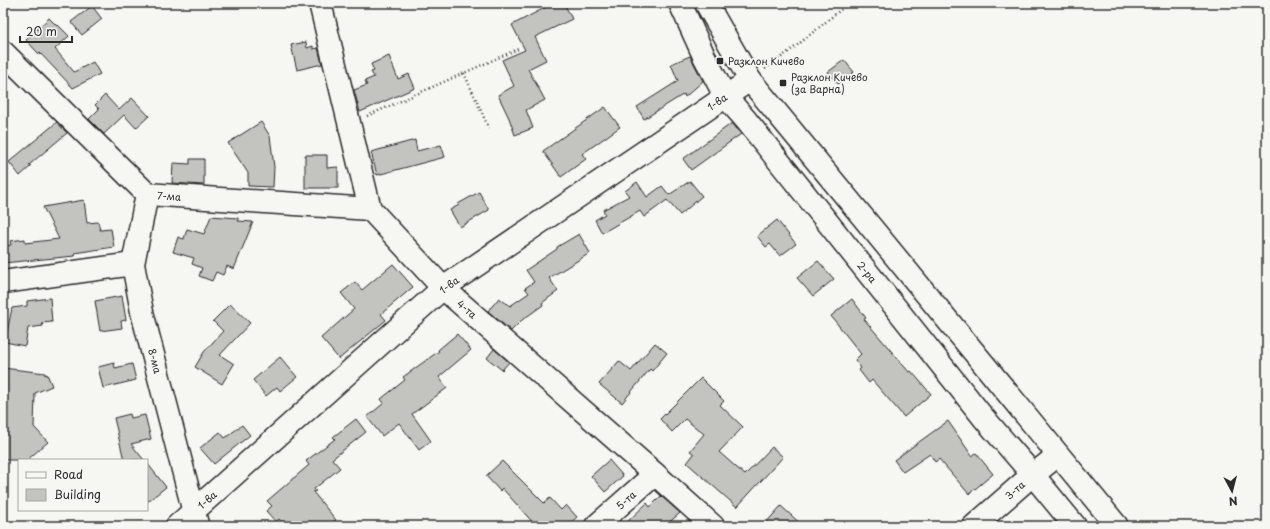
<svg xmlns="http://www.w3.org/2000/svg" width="1270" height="529" font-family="'Playpen Sans',sans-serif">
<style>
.building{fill:#c3c3c0;stroke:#2b2b2b}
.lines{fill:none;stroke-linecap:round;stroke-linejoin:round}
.minor-casing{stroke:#2b2b2b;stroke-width:25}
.path{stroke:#2b2b2b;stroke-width:2.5;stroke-dasharray:1 3;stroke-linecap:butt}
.minor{stroke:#f6f6f2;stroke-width:22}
.poi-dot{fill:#2b2b2b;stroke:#f6f6f2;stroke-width:1.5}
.labels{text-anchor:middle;stroke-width:3.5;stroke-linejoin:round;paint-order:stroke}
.poi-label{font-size:10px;fill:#2b2b2b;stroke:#f6f6f2;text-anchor:start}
.street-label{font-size:10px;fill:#2b2b2b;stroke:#f6f6f2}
</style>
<rect width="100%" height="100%" fill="#f6f6f2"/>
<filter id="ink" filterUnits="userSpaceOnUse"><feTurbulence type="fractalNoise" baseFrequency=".025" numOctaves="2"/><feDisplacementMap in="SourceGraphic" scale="8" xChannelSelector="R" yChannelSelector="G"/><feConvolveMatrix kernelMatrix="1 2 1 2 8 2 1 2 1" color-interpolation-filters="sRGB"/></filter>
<g filter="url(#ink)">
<g class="building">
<path d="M554,3H564L572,19L535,37L546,60L528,69L545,100L526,110L533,128L515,135L509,118L498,95L514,86L502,60L525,50L512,25Z"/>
<path d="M92,6L102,19L82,35L71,22Z"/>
<path d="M49,18L57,26L58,25L69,36L55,49L74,72L93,62L100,74L73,88L40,53L39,54L26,40Z"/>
<path d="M306,42L307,48L313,46V49L318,48L322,64L297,70L291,45Z"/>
<path d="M389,56L398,79L409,74L415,88L360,112L354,90L367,85L365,81L374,77L371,72L374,71L371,64Z"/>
<path d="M690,56L703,81L685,97L684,94L644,119L637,107L678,81L671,64Z"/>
<path d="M844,60L854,72L838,84L828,72Z"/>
<path d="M105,95L119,110L132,98L149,116L136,128L124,115L104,134L89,119L99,109L95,105Z"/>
<path d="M605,107L620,127L582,154L586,159L561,177L543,151Z"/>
<path d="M57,122L67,133L29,165L31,166L20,176L9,162Z"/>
<path d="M261,122L270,136L274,167L273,187L248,186V173L228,143Z"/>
<path d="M732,123L741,134L691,170L683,159Z"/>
<path d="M415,140L417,151L441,145L445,157L377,175L371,152Z"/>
<path d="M305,155H327V168L338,167V188H305Z"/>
<path d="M190,159H204V185L172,183L173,163L190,164Z"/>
<path d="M690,181L702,196L680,215L667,200L644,217L640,211L602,233L595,220L605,214L603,210L629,196L625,191L637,182L647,197L662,186L669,195Z"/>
<path d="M479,192L489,210L460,227L450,210L459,205L458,204Z"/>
<path d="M84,200L87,223L98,222L100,230L111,229L114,247L74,253L75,256L3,263V246L11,245L10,241L25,239V243L59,239L43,207Z"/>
<path d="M211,216L238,218V221L253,222L234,269L227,266L223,275L216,272L212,281L199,276L202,268L192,264L194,258L173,252L178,237L184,239L187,229L204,234Z"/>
<path d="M777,220L796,244L780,256L770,244L766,247L757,236Z"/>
<path d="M579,234L590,253L549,278L558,291L542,303L543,305L522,320L511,331L488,311L499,298L510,306L529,293L525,288L534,282L526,270L557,249V247Z"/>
<path d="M818,261L834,279L813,296L797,278Z"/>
<path d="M393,264L413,287L381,314L386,320L339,359L321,338L354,309L341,293L355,282L362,290Z"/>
<path d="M122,296L126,320L121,321L122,328L100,331L95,301Z"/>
<path d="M50,298L52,322L42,323L43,326L28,328L25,346L5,342L12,308L27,306V301Z"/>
<path d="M852,299L866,318L864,319L909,372L911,371L931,394L904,417L872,380L869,383L859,370L861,368L855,360L861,354L831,316Z"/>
<path d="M230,304L250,323L220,355L234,364L222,384L195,367L204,352L223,331L213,321Z"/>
<path d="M457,334L471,350L439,377L447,388L412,414L431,441L419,450L399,423L382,436L367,417L384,403L381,399L405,380L403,377L439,351L438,350Z"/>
<path d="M655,343L667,353L652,371L650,369L622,403L599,384L619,361L631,371Z"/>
<path d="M494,349L509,362L502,370L487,358Z"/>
<path d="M280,357L297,377L280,391L277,387L266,396L253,380Z"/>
<path d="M114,363L115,368L132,364L136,380L103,388L98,367Z"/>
<path d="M3,368L45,373V375L47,374L52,386L35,393L34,427L48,442L27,460H3Z"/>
<path d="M701,378L724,401L720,405L743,427L719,452L745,475L772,447L783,457L737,507L687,463L694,454L690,451L704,434L685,419L672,432L660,419Z"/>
<path d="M130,414L131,418L145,415L151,439L131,444L144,460H124L114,418Z"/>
<path d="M356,419L366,432L332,459L340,468L314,489L316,491L313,492L336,520L329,526H285L279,519L276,522L266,511L272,506L267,501L309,465L306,461L335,439L333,437Z"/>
<path d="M948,421L972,456L976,453L993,474L969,494L939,459L935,462L930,454L903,472L894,460Z"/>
<path d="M242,425L250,435L214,464L200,448L220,432L225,438Z"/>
<path d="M609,460L623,476L605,492L591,476Z"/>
<path d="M502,461L544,503L550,498L561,510L566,505L577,517L567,526H536L502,488L500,491L486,476Z"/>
<path d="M147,463L166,487L147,502Z"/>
<path d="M661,496L680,513L665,526H623L647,503L650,507Z"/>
<path d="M781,506L803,526H763Z"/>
</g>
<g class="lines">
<defs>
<g id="minor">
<path d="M320,3L370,209L443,288L655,474L713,526"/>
<path d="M680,3L704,56L725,96L746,120L983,417L1033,475L1075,526"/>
<path d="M706,3L750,80L1117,526"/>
<path d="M3,52L147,194L370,209"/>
<path d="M147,194L133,264L142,312L197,524"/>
<path d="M3,282L133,264"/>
<path d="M177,526L443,288L750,80"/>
<path d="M596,526L655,474"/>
<path d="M974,526L1023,483L1058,455"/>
</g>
</defs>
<use href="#minor" class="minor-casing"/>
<g class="path">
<path d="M765,69L795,47L849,3"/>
<path d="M464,73L490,131"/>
<path d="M367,116L518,49"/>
</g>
<use href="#minor" class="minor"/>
</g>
</g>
<g class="poi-dot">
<rect x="716" y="57" width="8" height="8" rx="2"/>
<rect x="779" y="79" width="8" height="8" rx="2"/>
</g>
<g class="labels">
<g class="poi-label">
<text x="728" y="65">Разклон Кичево</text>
<text x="791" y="81">Разклон Кичево<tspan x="791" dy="12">(за Варна)</tspan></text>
</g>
<g class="street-label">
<text transform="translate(717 102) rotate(-34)" y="4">1-ва</text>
<text transform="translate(169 196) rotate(4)" y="4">7-ма</text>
<text transform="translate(867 272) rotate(51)" y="4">2-ра</text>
<text transform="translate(449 285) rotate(-36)" y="4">1-ва</text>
<text transform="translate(467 309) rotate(41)" y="4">4-та</text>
<text transform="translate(155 361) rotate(76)" y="4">8-ма</text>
<text transform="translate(1015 490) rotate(-41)" y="4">3-та</text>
<text transform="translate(207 500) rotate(-42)" y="4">1-ва</text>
<text transform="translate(626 500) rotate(-41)" y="4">5-та</text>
</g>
</g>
<rect width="1270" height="529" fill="none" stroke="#f6f6f2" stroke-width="16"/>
<rect x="8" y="8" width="1254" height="513" fill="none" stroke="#2b2b2b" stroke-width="1.5" filter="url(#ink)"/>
<rect x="18" y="459" width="130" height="52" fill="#f6f6f2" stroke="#a5a5a2"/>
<rect x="26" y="472" width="20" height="6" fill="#f6f6f2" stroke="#a5a5a2"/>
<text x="54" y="479" font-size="12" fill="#2b2b2b">Road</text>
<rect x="26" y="489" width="20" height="12" fill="#c3c3c0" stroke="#a5a5a2"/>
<text x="54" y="499" font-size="12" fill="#2b2b2b">Building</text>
<g transform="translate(1232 491) rotate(173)" stroke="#f6f6f2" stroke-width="3" paint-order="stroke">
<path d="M0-3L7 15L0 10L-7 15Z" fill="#2b2b2b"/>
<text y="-6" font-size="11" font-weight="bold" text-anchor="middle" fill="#2b2b2b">N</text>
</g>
<path d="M20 36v6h52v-6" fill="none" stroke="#2b2b2b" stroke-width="2"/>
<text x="26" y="36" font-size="12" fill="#2b2b2b" stroke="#f6f6f2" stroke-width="3" paint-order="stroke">20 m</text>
</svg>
